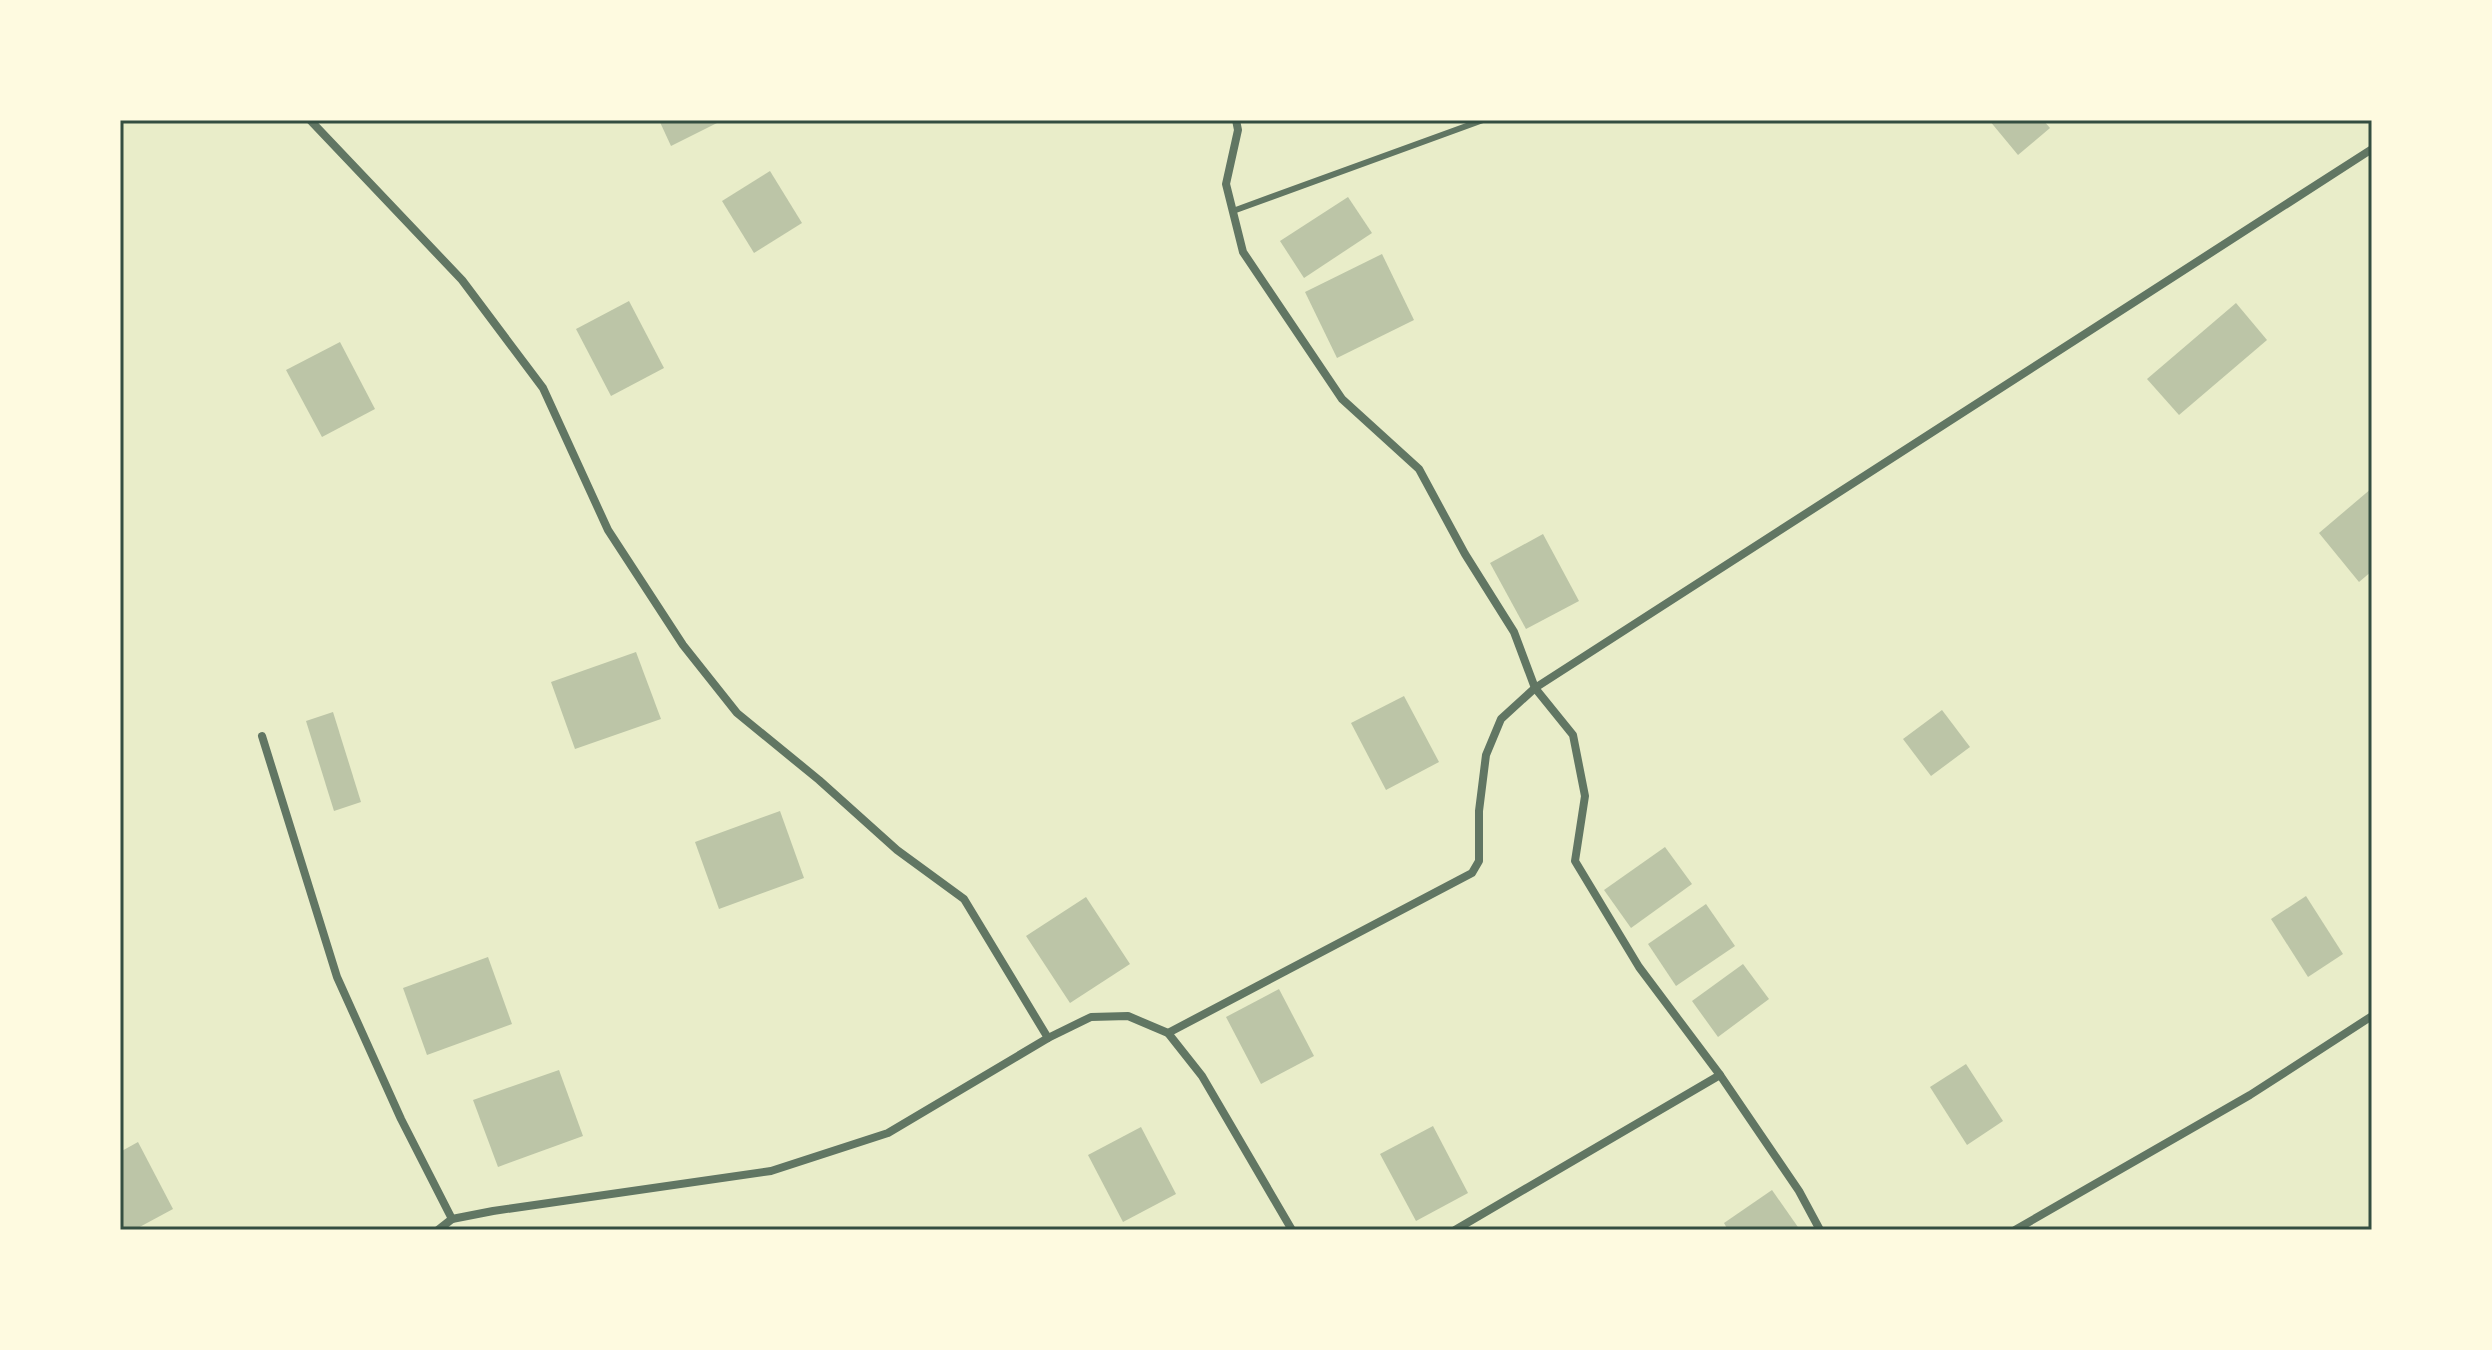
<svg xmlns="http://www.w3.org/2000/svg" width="2492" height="1350" font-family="'Nunito Sans',sans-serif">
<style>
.building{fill:#bcc5a7}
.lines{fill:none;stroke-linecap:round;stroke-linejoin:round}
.service{stroke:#617663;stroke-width:6}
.minor{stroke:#617663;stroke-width:8}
.neatline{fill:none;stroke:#344e41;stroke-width:3}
</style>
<rect width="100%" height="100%" fill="#e9edc9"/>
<g class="building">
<path d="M659,120H723L671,146Z"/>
<path d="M1989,120H2043L2050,128L2018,155Z"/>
<path d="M770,171L802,223L754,253L722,201Z"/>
<path d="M1348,197L1372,233L1304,278L1280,241Z"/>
<path d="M1382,254L1414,320L1337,358L1305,292Z"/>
<path d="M629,301L664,368L611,396L576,329Z"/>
<path d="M2236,303L2267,340L2179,415L2147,379Z"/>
<path d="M340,342L375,409L322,437L286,370Z"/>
<path d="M2372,488V571L2359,582L2319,533Z"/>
<path d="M1543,534L1579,601L1526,629L1490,563Z"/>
<path d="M636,652L661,719L575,749L551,682Z"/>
<path d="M1404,696L1439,762L1386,790L1351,723Z"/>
<path d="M1942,710L1970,747L1931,776L1903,739Z"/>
<path d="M333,712L361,802L334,811L306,721Z"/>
<path d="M780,811L804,878L719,909L695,842Z"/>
<path d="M1665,847L1692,884L1631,928L1604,890Z"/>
<path d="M2306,896L2343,954L2308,977L2271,919Z"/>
<path d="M1086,897L1130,964L1070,1003L1026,936Z"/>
<path d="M1706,904L1735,946L1676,986L1648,944Z"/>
<path d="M488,957L512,1024L427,1055L403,988Z"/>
<path d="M1743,964L1769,999L1718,1037L1692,1001Z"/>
<path d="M1279,989L1314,1056L1261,1084L1226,1017Z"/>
<path d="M1966,1064L2003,1121L1967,1145L1930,1087Z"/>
<path d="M559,1070L583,1136L498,1167L473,1100Z"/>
<path d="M1433,1126L1468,1193L1416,1221L1380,1154Z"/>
<path d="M1141,1127L1176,1194L1123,1222L1088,1155Z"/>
<path d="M138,1142L173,1209L134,1230H120V1152Z"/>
<path d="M1772,1190L1800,1230H1728L1724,1223Z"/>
</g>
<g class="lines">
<path class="service" d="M1233,211L1483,120"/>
<g class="minor">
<path d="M310,120L462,280L543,388L608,530L683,645L737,713L819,780L897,850L964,899L1048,1038"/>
<path d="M1236,120L1238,130L1226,184L1243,252L1342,399L1419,469L1465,554L1514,632L1535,688L1573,735L1585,796L1575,861L1639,967L1720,1075L1799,1191L1820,1230"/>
<path d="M262,736L337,977L401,1119L452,1219L493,1211L771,1171L888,1133L1048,1038L1091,1017L1128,1016L1168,1033L1202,1076L1292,1230"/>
<path d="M1168,1033L1472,873L1479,861V811L1486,755L1501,719L1535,688L2372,149"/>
<path d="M438,1230L452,1219"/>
<path d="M1455,1230L1720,1075"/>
<path d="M2015,1230L2250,1095L2372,1016"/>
</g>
</g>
<rect width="2492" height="1350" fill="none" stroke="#fefae0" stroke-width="244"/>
<rect x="122" y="122" width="2248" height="1106" class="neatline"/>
</svg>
